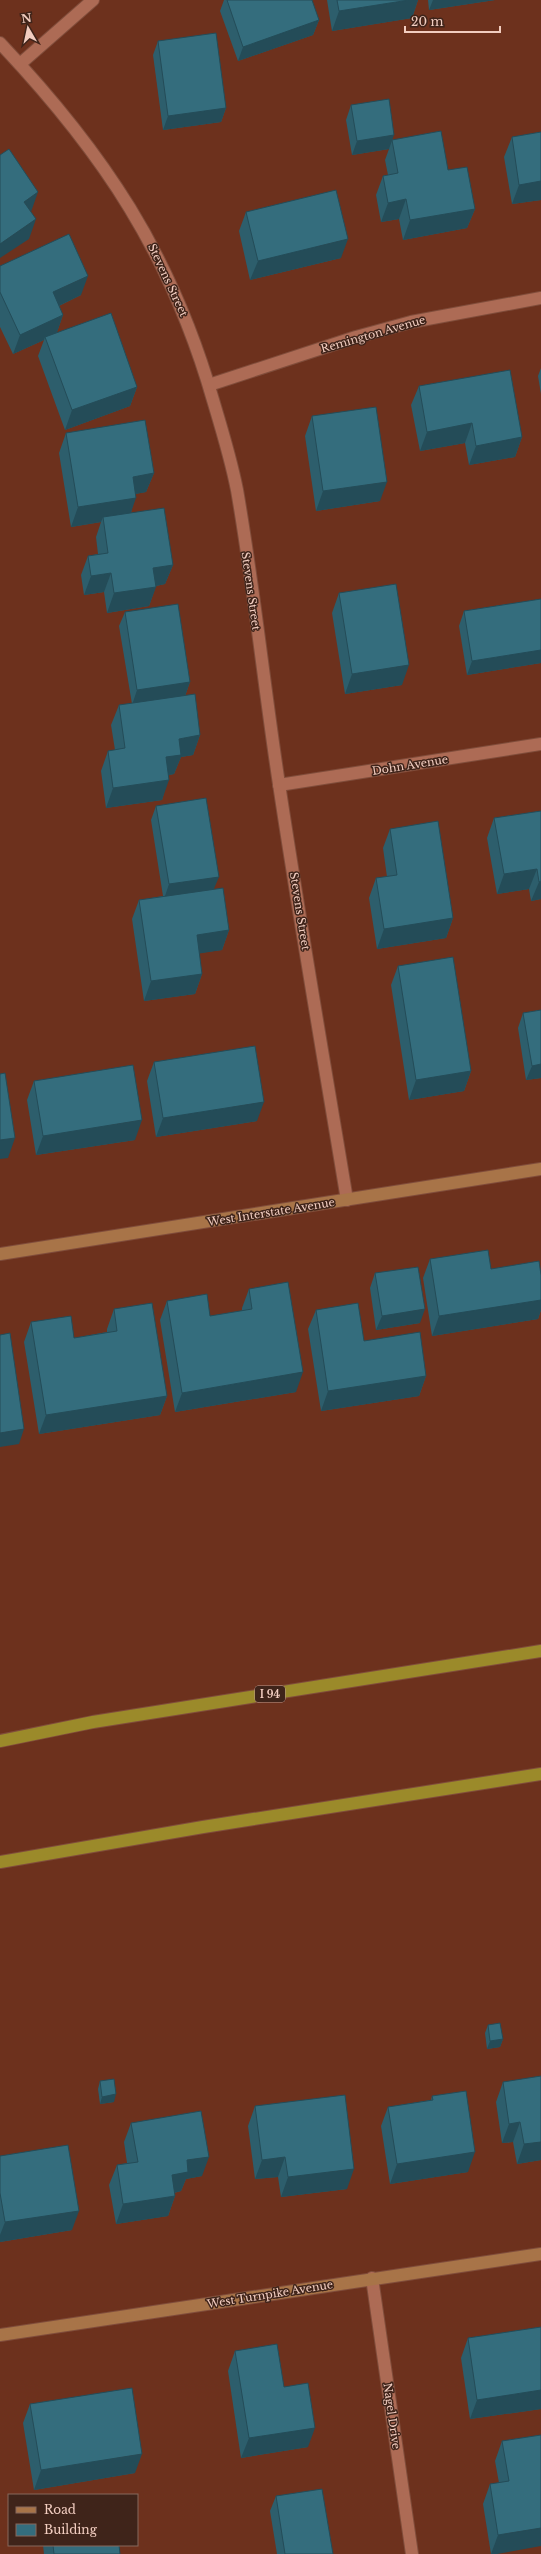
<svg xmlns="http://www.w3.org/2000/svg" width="541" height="2554" font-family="'Libre Baskerville',serif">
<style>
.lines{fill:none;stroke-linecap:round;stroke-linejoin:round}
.street-casing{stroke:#804d3b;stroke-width:14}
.secondary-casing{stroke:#804d3b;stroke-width:14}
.highway-casing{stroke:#804d3b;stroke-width:14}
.street{stroke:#ad6b55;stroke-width:12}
.secondary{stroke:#a87448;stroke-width:12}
.highway{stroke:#9b8a2a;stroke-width:12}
.wall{fill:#2d5e6c}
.shaded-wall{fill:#244c58}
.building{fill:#346d7d;stroke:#244c58}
.labels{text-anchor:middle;stroke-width:3;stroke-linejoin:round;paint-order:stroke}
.shield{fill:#3f241a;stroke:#bc9a8e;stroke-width:1}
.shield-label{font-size:10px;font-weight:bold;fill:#f2cdc0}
.street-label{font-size:11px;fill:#f2cdc0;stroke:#3f241a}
</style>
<rect width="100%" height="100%" fill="#6d311d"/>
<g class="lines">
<defs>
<g id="street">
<path d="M0,43C104,153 171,254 213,400C222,430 231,459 237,490C254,587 264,686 279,784C300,923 324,1061 347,1200"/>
<path d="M20,64L93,0"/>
<path d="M209,385L356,337L411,322L541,298"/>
<path d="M279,785L541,744"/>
<path d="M372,2278L412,2554"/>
</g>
<g id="secondary">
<path d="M0,1254L541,1169"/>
<path d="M0,2335L541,2254"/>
</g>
<g id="highway">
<path d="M0,1741L93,1722L541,1651"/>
<path d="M0,1862L203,1827L541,1774"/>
</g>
</defs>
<use href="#street" class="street-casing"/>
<use href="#secondary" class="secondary-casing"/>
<use href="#highway" class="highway-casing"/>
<use href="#street" class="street"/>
<use href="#secondary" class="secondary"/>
<use href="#highway" class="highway"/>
</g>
<g class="wall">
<path d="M224,0H227L319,20L313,35L238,61L220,11Z"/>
<path d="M327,0H418L412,18L332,31Z"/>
<path d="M428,0H495L429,10Z"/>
<path d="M158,41L226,108L221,122L163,130L153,55Z"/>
<path d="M351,105L393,140L448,170L475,209L467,228L403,240L399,219L381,222L376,195L383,176L388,175L385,160L389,149L352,155L346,120Z"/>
<path d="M541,132V200L512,204L504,157L512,137Z"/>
<path d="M246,212L341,258L250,280L239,231Z"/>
<path d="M0,266L81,295L59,306L63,315L57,332L137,387L130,406L65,430L38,356L44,340L13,354L0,327Z"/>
<path d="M541,368V394L538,376Z"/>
<path d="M419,386L522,437L515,457L469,465L465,443L420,451L411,405Z"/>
<path d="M312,416L380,501L316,511L305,436Z"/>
<path d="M66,433L154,473L146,492L135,494L131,513L173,565L165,584L156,586L149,606L107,613L104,592L84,595L81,575L88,556L98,554L96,537L101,522L71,527L59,453Z"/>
<path d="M339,593L402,685L345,694L332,613Z"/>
<path d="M541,599V663L467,675L459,626L464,611Z"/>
<path d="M125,612L190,682L185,696L200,735L193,755L181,757L174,774L169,775L162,800L106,808L101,771L108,751L115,750L111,725L119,705L132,704L119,626Z"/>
<path d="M156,806L214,889L229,930L222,950L199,953L202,974L195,994L144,1001L132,919L139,900L163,896L151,820Z"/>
<path d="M541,811V899L531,901L529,889L497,894L487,838L494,818Z"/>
<path d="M390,829L453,918L446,938L377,949L369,898L376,878L387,877L383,848Z"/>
<path d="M398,966L471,1071L464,1091L409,1100L391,985Z"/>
<path d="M541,1010V1078L526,1080L518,1028L523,1013Z"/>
<path d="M154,1062L257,1121L156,1137L147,1081Z"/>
<path d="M34,1081L135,1140L36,1155L27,1100Z"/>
<path d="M430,1259L491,1269L541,1275V1310L538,1319L432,1336L423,1278Z"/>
<path d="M375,1273L420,1323L376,1330L370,1288Z"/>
<path d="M249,1289L296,1392L175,1412L160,1320L167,1301L210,1316L242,1311V1308Z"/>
<path d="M114,1309L167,1396L160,1415L39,1434L24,1342L31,1322L74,1338L107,1332V1329Z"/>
<path d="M316,1310L364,1341L426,1376L419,1396L321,1411L308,1329Z"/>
<path d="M488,2025L503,2039L500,2047L487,2049L485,2033Z"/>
<path d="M100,2081L114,2102L100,2104L98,2089Z"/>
<path d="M503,2082L541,2160L517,2164L513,2142L502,2143L496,2102Z"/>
<path d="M432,2096L468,2172L390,2184L381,2126L388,2107L431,2100Z"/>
<path d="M255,2106L347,2189L281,2197L278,2177L255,2179L248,2126Z"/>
<path d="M131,2123L202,2176L186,2179L181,2191L174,2193L175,2196L168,2216L116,2224L109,2185L117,2165L127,2163L124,2142Z"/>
<path d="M0,2156L72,2230L0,2242Z"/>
<path d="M541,2327V2409L470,2419L461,2358L468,2338Z"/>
<path d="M235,2351L284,2387L308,2447L241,2458L228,2371Z"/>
<path d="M30,2404L135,2473L34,2490L23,2423Z"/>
<path d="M541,2435L497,2554H491L483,2504L490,2484L499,2483L495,2461L502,2441Z"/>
<path d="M276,2496L333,2554H277L270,2511Z"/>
<path d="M43,2545H119L120,2554H44Z"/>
</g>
<g class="shaded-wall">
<path d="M409,0H418L412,18L332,31L339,11Z"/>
<path d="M433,0H495L429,10Z"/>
<path d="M319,20L313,35L238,61L243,47Z"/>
<path d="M226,108L221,122L163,130L168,116Z"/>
<path d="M394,135L389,149L352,155L357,141Z"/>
<path d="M541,181V200L512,204L519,185Z"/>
<path d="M38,192L31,212L24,202Z"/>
<path d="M406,199L399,219L381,222L388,203Z"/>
<path d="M475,209L467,228L403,240L410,220Z"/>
<path d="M36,219L29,239L0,258V244Z"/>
<path d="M348,239L341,258L250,280L258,261Z"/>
<path d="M88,276L81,295L46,312L53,292Z"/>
<path d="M63,315L56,335L45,337L44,340L13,354L20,335Z"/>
<path d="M137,387L130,406L65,430L72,410Z"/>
<path d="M472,423L465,443L420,451L427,432Z"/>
<path d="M522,437L515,457L469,465L476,446Z"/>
<path d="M154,473L146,492L125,496L133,477Z"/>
<path d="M387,482L380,501L316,511L323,491Z"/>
<path d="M136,498L129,518L103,517L101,522L71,527L78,507Z"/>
<path d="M173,565L165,584L146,588L153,568Z"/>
<path d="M111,573L104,592L84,595L91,576Z"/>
<path d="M156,587L149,606L107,613L114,593Z"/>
<path d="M541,650V663L467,675L472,661Z"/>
<path d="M409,665L402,685L345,694L352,674Z"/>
<path d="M190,682L185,696L132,705L137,690Z"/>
<path d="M200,735L193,755L181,757L174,774L159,777L166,757L179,739Z"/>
<path d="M169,780L162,800L106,808L113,788Z"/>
<path d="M537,869L529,889L497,894L504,874Z"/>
<path d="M219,877L213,891L164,899L169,884Z"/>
<path d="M541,881V899L531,901L539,882Z"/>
<path d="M453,918L446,938L377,949L384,929Z"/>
<path d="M229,930L222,950L190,955L197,935Z"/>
<path d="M202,974L195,994L144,1001L151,981Z"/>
<path d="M541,1064V1078L526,1080L532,1066Z"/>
<path d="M471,1071L464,1091L409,1100L416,1080Z"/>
<path d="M264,1102L257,1121L156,1137L163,1118Z"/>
<path d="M142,1120L135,1140L36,1155L43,1136Z"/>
<path d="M15,1138L8,1158L0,1159V1140Z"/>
<path d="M541,1300V1310L538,1319L432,1336L439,1316Z"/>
<path d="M425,1309L420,1323L376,1330L382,1316Z"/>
<path d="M303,1372L296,1392L175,1412L182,1393Z"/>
<path d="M426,1376L419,1396L321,1411L328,1391Z"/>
<path d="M167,1396L160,1415L39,1434L46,1415Z"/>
<path d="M24,1429L19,1444L0,1447V1433Z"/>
<path d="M503,2039L500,2047L487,2049L490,2041Z"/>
<path d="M116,2094L114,2102L100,2104L102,2097Z"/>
<path d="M520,2122L513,2142L502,2143L509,2124Z"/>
<path d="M541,2142V2160L517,2164L524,2144Z"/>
<path d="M475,2152L468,2172L390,2184L397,2164Z"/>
<path d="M209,2157L202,2176L186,2179L181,2191L165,2195L172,2175L187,2160Z"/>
<path d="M285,2157L278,2177L255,2179L262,2160Z"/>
<path d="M354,2169L347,2189L281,2197L288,2177Z"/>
<path d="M175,2196L168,2216L116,2224L123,2204Z"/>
<path d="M79,2211L72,2230L0,2242V2235L5,2222Z"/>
<path d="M541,2390V2409L470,2419L477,2400Z"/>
<path d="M315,2428L308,2447L241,2458L249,2438Z"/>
<path d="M142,2454L135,2473L34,2490L41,2470Z"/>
<path d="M541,2528V2546L497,2554H491L498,2535Z"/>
</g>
<g class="building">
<path d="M227,0H312L319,20L243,47Z"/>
<path d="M337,0H409L339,11Z"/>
<path d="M216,33L226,108L168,116L158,41Z"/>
<path d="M389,99L394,135L357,141L351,105Z"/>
<path d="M441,131L448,170L467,167L475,209L410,220L406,199L388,203L383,176L398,173L392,140Z"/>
<path d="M541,132V181L519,185L512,137Z"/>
<path d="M9,149L38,192L24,202L36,219L0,244V155Z"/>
<path d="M336,190L348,239L258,261L246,212Z"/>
<path d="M69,234L88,276L53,292L63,315L20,335L0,292V266Z"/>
<path d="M111,313L137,387L72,410L45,337Z"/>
<path d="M510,370L522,437L476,446L472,423L427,432L419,386Z"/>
<path d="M376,407L387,482L323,491L312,416Z"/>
<path d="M145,420L154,473L133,477L136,498L78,507L66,433Z"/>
<path d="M164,508L173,565L153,568L156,587L114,593L111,573L91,576L88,556L108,553L103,517Z"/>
<path d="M396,584L409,665L352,674L339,593Z"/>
<path d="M541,599V650L472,661L464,611Z"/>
<path d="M178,604L190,682L137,690L125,612Z"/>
<path d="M195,694L200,735L179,739L181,755L166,757L169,780L113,788L108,751L125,748L119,705Z"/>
<path d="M206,798L219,877L169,884L156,806Z"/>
<path d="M541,811V881L539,882L537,869L504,874L494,818Z"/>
<path d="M438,821L453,918L384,929L376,878L397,875L390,829Z"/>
<path d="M223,888L229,930L197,935L202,974L151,981L139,900Z"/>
<path d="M453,957L471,1071L416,1080L398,966Z"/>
<path d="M541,1010V1064L532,1066L523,1013Z"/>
<path d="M255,1046L264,1102L163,1118L154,1062Z"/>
<path d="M133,1065L142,1120L43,1136L34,1081Z"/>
<path d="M5,1073L15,1138L0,1140V1074Z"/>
<path d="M488,1250L491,1269L539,1261L541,1275V1300L439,1316L430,1259Z"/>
<path d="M418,1267L425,1309L382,1316L375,1273Z"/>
<path d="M288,1282L303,1372L182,1393L167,1301L207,1294L210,1316L252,1309L249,1289Z"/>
<path d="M152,1303L167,1396L46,1415L31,1322L71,1316L74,1338L117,1331L114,1309Z"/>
<path d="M358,1303L364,1341L420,1332L426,1376L328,1391L316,1310Z"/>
<path d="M10,1333L24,1429L0,1433V1335Z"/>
<path d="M500,2023L503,2039L490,2041L488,2025Z"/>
<path d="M541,2076V2142L524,2144L520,2122L509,2124L503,2082Z"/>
<path d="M114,2079L116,2094L102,2097L100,2081Z"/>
<path d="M466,2091L475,2152L397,2164L388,2107L433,2100L432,2096Z"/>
<path d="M345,2095L354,2169L288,2177L285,2157L262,2160L255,2106Z"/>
<path d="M201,2111L209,2157L187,2160L188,2172L172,2175L175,2196L123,2204L117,2165L138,2162L131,2123Z"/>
<path d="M68,2145L79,2211L5,2222L0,2193V2156Z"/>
<path d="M541,2327V2390L477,2400L468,2338Z"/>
<path d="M277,2344L284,2387L308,2383L315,2428L249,2438L235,2351Z"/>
<path d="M132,2388L142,2454L41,2470L30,2404Z"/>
<path d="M541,2435V2528L498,2535L490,2484L509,2481L502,2441Z"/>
<path d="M322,2489L333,2554H285L276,2496Z"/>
<path d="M53,2545H119L120,2554H54Z"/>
</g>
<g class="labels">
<rect class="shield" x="255" y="1686" width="30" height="16" rx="3"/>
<g class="shield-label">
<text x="270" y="1698">I 94</text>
</g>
<g class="street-label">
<text transform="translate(168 280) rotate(65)" y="4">Stevens Street</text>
<text transform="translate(373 334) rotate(-16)" y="4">Remington Avenue</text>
<text transform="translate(251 591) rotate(82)" y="4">Stevens Street</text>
<text transform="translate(410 765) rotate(-9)" y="4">Dohn Avenue</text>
<text transform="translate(300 911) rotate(81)" y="4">Stevens Street</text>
<text transform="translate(271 1212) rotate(-9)" y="4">West Interstate Avenue</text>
<text transform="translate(270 2294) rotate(-9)" y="4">West Turnpike Avenue</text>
<text transform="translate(392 2416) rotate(82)" y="4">Nagel Drive</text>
</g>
</g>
<rect x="8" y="2494" width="130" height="52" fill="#3f241a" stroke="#87685c"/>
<rect x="16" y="2507" width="20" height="6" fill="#a87448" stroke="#87685c"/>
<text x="44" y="2514" font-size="12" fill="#f2cdc0">Road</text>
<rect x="16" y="2524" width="20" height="12" fill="#346d7d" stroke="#87685c"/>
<text x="44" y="2534" font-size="12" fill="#f2cdc0">Building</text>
<g transform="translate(28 28) rotate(351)" stroke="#3f241a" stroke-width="3" paint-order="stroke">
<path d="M0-3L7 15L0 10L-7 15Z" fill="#f2cdc0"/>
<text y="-6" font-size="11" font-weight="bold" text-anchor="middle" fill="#f2cdc0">N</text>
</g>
<path d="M405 26v6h95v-6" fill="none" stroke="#f2cdc0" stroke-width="2"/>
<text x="411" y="26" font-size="12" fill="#f2cdc0" stroke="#3f241a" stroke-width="3" paint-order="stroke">20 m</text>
</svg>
